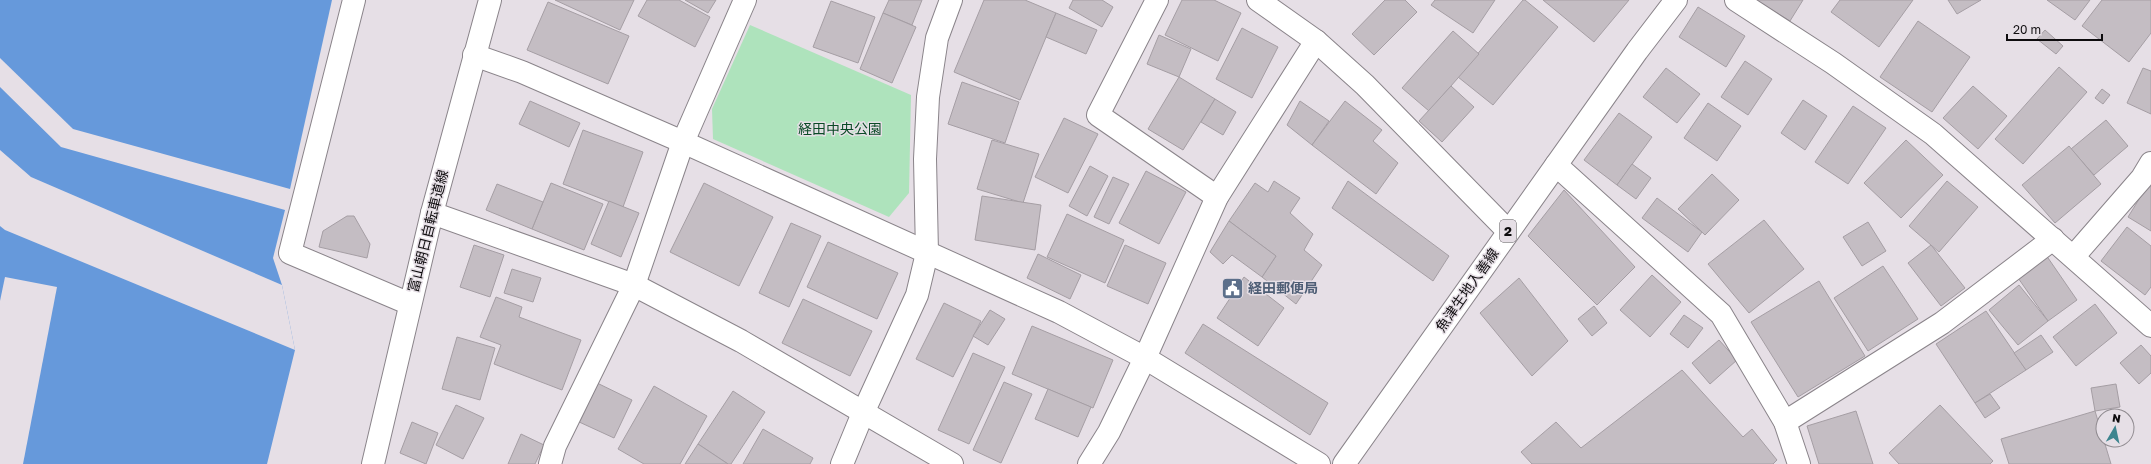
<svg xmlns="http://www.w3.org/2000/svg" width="2151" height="464" font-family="'Golos Text','Noto Sans JP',sans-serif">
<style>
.green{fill:#aee3bc}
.water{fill:#6699db}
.pier{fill:#e6dfe6}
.building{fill:#c4bdc3;stroke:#a59ea4}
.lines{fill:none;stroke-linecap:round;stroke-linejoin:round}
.street-casing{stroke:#8a848a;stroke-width:24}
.secondary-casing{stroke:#8a848a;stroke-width:24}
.primary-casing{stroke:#8a848a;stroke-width:24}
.street{stroke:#fff;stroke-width:22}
.secondary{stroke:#fff;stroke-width:22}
.primary{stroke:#fff;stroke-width:22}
.labels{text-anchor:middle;stroke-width:3;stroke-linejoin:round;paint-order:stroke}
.shield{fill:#e6dfe6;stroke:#4f4b4f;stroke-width:1}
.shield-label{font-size:13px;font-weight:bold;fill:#0e0c0e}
.park-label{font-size:14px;fill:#0a4a26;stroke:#e6dfe6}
.street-label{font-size:14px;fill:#0e0c0e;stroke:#e6dfe6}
.service-label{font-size:14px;font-weight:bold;fill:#4e5e75;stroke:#e6dfe6;text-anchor:start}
</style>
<rect width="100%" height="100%" fill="#e6dfe6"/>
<path class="green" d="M750,25L911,95L909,193L889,217L713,139L712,109Z"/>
<g class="water">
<path d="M0,0H332L290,189L73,129L0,58Z"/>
<path d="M0,87L61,147L285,210L273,258L282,285L295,350L267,464H0Z"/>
</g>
<g class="pier">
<path d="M0,150L31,177L282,285L295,350L5,230L0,226Z"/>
<path d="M5,277L57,287L23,464H0V301Z"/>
</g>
<g class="building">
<path d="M555,0H634L620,30Z"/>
<path d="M647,0H679L710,17L695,47L638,16Z"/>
<path d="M685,0H716L708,13Z"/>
<path d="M889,0H922L912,25L883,13Z"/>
<path d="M984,0H1025L1056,13L1020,100L954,72Z"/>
<path d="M1073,0H1102L1113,7L1102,27L1069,8Z"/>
<path d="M1182,0H1214L1241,13L1218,61L1165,35Z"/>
<path d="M1385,0H1405L1417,12L1374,55L1352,34Z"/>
<path d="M1435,0H1495L1473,33L1431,5Z"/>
<path d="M1523,0H1525L1558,27L1493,105L1458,77Z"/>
<path d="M1543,0H1629L1594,42Z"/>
<path d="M1756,0H1803L1790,21Z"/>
<path d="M1840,0H1913L1879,47L1831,12Z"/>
<path d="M1948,0H1981L1957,14Z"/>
<path d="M2047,0H2090L2075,20Z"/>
<path d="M2102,0H2151V33L2129,62L2082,26Z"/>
<path d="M831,1L875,17L858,63L813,47Z"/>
<path d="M548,2L629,36L608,84L527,50Z"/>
<path d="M1698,7L1745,36L1726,67L1679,37Z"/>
<path d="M883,13L916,27L892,83L860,69Z"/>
<path d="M1056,13L1097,30L1086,54L1046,37Z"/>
<path d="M1918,21L1970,57L1932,112L1880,77Z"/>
<path d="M1242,28L1278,47L1252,98L1216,79Z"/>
<path d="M2045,30L2063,46L2056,54L2037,39Z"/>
<path d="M1453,31L1479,54L1429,111L1402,88Z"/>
<path d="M1159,35L1191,49L1179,77L1147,64Z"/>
<path d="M1745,61L1772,79L1748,115L1721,97Z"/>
<path d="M2059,67L2087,92L2023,164L1995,139Z"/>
<path d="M1666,68L1700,94L1677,123L1643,97Z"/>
<path d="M2143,68L2151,71V114L2127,103Z"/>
<path d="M1179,77L1215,99L1183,150L1148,129Z"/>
<path d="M962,82L1019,102L1005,143L948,124Z"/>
<path d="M1451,86L1474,107L1442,142L1419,121Z"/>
<path d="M1973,86L2007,116L1978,149L1943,118Z"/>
<path d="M2102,89L2110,95L2103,104L2095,98Z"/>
<path d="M1215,99L1236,112L1223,135L1201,122Z"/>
<path d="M1803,100L1827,116L1805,150L1781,133Z"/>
<path d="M530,101L580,123L569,147L519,124Z"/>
<path d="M1300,101L1329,121L1312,145L1287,125Z"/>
<path d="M1345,101L1382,130L1373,141L1398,163L1376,194L1312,145Z"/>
<path d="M1708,103L1741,126L1717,161L1684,138Z"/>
<path d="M1853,106L1886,128L1848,184L1815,162Z"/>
<path d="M1619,113L1652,137L1617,185L1584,160Z"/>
<path d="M1064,118L1098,134L1068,193L1035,177Z"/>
<path d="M2106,120L2128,146L2094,175L2071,149Z"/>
<path d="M583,130L643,152L623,207L563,184Z"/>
<path d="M992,140L1039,154L1023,203L977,189Z"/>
<path d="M1906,140L1943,175L1901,218L1864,183Z"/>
<path d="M2069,146L2101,184L2055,223L2022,185Z"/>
<path d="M1632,164L1651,178L1636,199L1617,185Z"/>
<path d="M1090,166L1108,176L1087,216L1069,206Z"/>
<path d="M1146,171L1186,192L1159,244L1119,223Z"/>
<path d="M1712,174L1739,200L1705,235L1678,209Z"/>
<path d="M1113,177L1129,184L1109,224L1094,217Z"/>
<path d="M2151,180V231L2128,217Z"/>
<path d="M1274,181L1300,198L1290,213L1313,234L1304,250L1322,265L1296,304L1262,277L1276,256L1229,221L1255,183L1268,192Z"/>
<path d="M1348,181L1449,256L1433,281L1332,208Z"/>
<path d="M1947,181L1978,207L1939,252L1909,226Z"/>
<path d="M551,183L603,204L584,250L532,229Z"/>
<path d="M704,183L773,217L739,286L670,252Z"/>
<path d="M497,184L543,202L532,229L486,210Z"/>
<path d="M1564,190L1635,267L1597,305L1528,236Z"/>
<path d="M982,196L1041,205L1035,250L975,240Z"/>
<path d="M1657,198L1702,232L1688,252L1642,218Z"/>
<path d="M609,201L639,213L621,257L591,244Z"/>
<path d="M1067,214L1124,240L1105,283L1047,257Z"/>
<path d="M347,216H354L370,244L367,258L319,247L323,231Z"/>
<path d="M1764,220L1804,269L1749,313L1708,264Z"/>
<path d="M1229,221L1276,256L1262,277L1232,255L1223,264L1210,252Z"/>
<path d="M1868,222L1886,251L1862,266L1843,237Z"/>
<path d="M791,223L821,236L789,307L759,293Z"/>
<path d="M2127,227L2151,246V287L2145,295L2101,261Z"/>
<path d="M828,242L898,273L877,319L807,287Z"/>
<path d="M474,245L504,255L490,297L460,287Z"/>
<path d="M1125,245L1166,263L1148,304L1107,286Z"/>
<path d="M1931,245L1965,288L1941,306L1908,263Z"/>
<path d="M1038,254L1081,275L1070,299L1027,278Z"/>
<path d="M2046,255L2077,300L2048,321L2016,275Z"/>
<path d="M1883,266L1918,319L1868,351L1834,298Z"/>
<path d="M512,269L541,278L533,302L504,293Z"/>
<path d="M1652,275L1681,302L1650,337L1620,310Z"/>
<path d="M1244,277L1284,308L1258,346L1217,318Z"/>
<path d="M1519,278L1568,341L1532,376L1480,313Z"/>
<path d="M1819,281L1865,356L1798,397L1751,322Z"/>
<path d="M2019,285L2048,321L2018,345L1989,310Z"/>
<path d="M496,297L522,307L519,317L581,340L562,390L494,364L501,345L480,337Z"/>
<path d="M803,299L872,331L850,376L782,343Z"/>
<path d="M944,303L981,321L953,377L916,359Z"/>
<path d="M2095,304L2117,333L2076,366L2053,337Z"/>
<path d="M1594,306L1607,323L1592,336L1578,319Z"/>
<path d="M990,310L1005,319L988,345L973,336Z"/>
<path d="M1986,311L2026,370L1975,403L1936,344Z"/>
<path d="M1684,315L1703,328L1688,348L1670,334Z"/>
<path d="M1203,324L1328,403L1310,435L1185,353Z"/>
<path d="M1032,326L1113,360L1093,408L1012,374Z"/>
<path d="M2041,335L2053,352L2026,370L2014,353Z"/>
<path d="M457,337L495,348L480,400L442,389Z"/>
<path d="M1719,340L1737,360L1710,384L1692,363Z"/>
<path d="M2141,345L2151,356V373L2139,384L2120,363Z"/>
<path d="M973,353L1005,367L969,444L938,430Z"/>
<path d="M1682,370L1743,437L1752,429L1777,460L1773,464H1532L1521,452L1556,422L1581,448Z"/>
<path d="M595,382L632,400L614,438L577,421Z"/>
<path d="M1004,382L1032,394L1001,463L973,450Z"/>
<path d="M2116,384L2120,407L2095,411L2091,388Z"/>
<path d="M654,386L707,416L680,464H644L618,449Z"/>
<path d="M1048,389L1091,407L1078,437L1035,419Z"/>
<path d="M733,391L765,412L731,464H728L698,444Z"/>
<path d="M1990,394L2000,408L1985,418L1975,403Z"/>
<path d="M456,405L484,418L463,459L436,445Z"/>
<path d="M1940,405L1993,461L1990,464H1899L1889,453Z"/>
<path d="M1856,411L1873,464H1819L1807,426Z"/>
<path d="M2095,411L2111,464H2009L2001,439Z"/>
<path d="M412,422L438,433L426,464L400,453Z"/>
<path d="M763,429L813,458L810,464H743Z"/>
<path d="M521,434L544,445L535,464H508Z"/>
<path d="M698,444L728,464H685Z"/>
</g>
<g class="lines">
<defs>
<g id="street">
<path d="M354,0L290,253L410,304"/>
<path d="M1157,0L1098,115L1217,197"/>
<path d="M1258,0L1316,41L1365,85L1508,231"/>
<path d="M1736,0L1833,63L1933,134L2151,326"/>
<path d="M474,55L522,72L683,142L1059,312L1145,358L1319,464"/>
<path d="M1556,165L1721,314L1785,422L1799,464"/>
<path d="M432,213L634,285L741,341L952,464"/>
<path d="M2074,256L2142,178L2151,163"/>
<path d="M1785,422L1942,323L2053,239"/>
<path d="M550,464L555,446L634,285L683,142L745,0"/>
<path d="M842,464L863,413L917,295L927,253L925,159L928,97L937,38L951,0"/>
<path d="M1089,464L1109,432L1145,358L1217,197L1316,41"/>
</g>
<path id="secondary" d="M373,464L432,213L490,0"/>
<path id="primary" d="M1344,464L1637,51L1676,0"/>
</defs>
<use href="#street" class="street-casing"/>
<use href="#secondary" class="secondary-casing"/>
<use href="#primary" class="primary-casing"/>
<use href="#street" class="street"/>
<use href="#secondary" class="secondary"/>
<use href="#primary" class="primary"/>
</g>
<defs>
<symbol id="civic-square" viewBox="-11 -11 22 22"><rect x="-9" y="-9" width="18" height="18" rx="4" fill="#5c6f8a" stroke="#e6dfe6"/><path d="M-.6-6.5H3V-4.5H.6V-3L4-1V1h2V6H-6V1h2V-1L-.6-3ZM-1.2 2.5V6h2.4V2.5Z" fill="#fff"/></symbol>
</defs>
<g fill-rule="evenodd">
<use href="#civic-square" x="1220" y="276" width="25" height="25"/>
</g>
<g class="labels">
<rect class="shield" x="1500" y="220" width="16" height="22" rx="3"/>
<g class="shield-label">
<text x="1508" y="236">2</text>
</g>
<g class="park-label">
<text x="840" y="134">経田中央公園</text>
</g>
<g class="street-label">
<text transform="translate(428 231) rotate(-76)" y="5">富山朝日自転車道線</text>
<text transform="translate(1467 290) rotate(-55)" y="5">魚津生地入善線</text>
</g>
<g class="service-label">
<text x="1248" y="293">経田郵便局</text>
</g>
</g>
<g transform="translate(2115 428) rotate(9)"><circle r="19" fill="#e6dfe6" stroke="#908b90"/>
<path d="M0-3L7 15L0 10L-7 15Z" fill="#3e858f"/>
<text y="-6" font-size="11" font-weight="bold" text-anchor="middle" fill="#0e0c0e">N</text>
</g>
<path d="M2007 34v6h95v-6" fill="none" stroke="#0e0c0e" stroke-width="2"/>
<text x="2013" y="34" font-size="12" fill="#0e0c0e" stroke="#e6dfe6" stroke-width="3" paint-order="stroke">20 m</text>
</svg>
